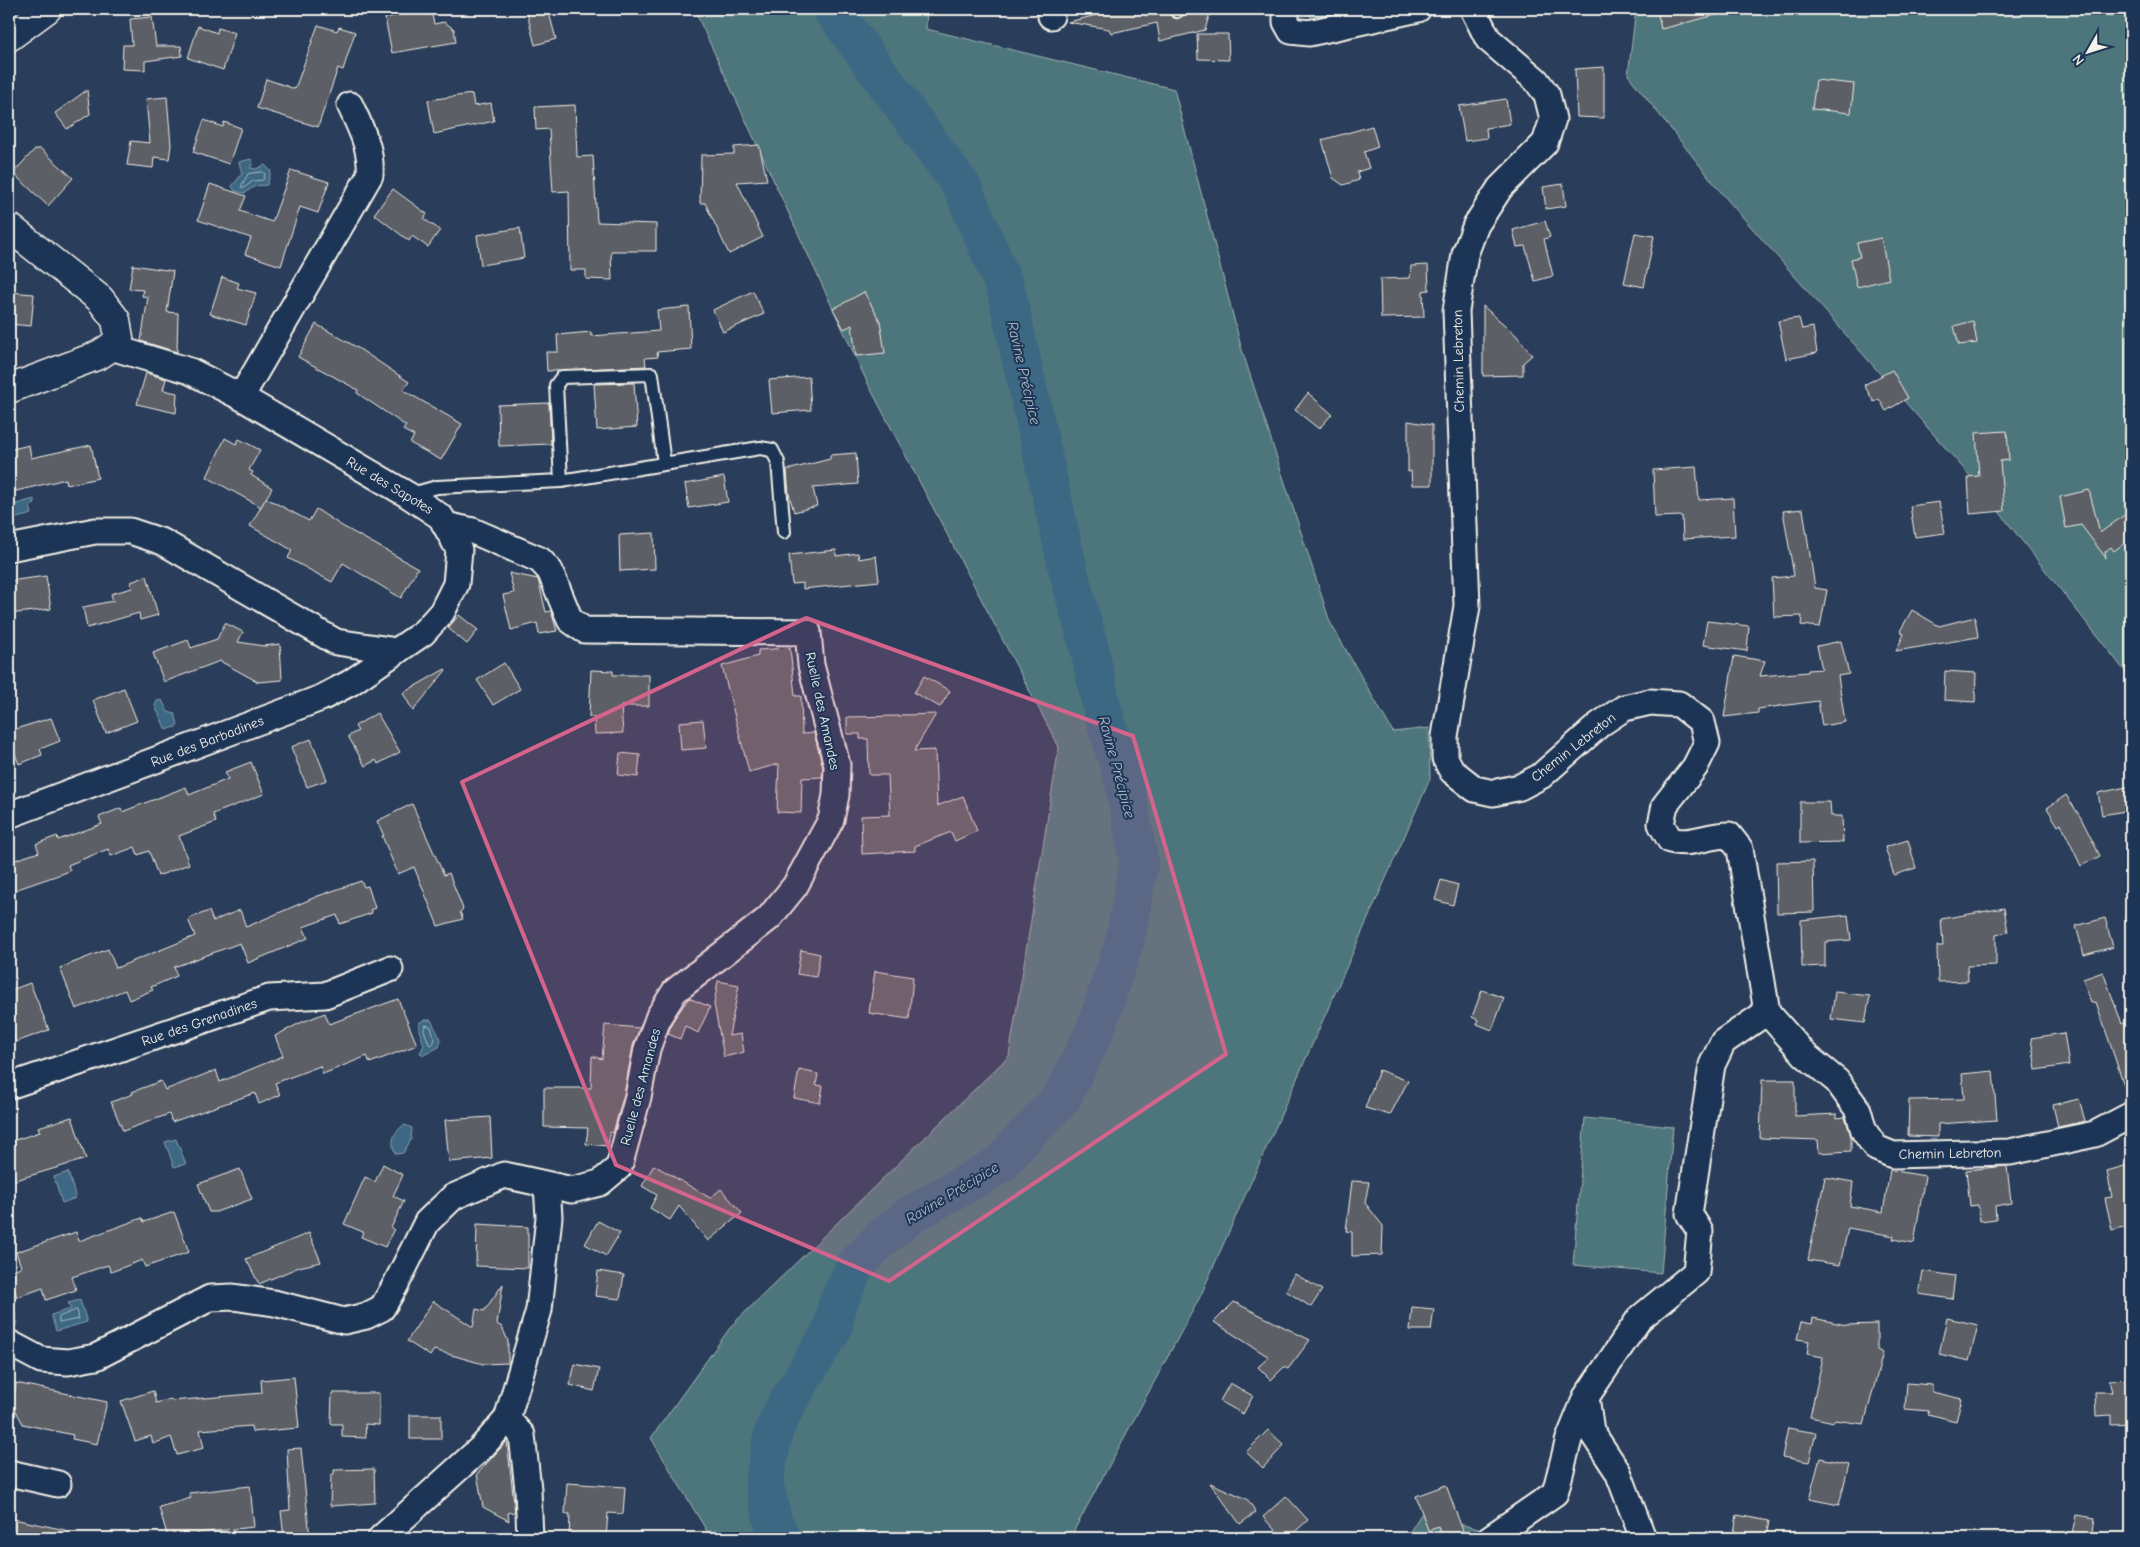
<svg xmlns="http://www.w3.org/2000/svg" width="2140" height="1547" font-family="'Comic Neue',sans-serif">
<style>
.green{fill:#4d767b;stroke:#a0b4b2}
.water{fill:#3d6884;stroke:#869fac}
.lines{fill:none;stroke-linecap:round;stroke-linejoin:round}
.shore{stroke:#abbac0;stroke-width:1}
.river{stroke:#3d6884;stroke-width:39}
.building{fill:#5c5e66;stroke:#f4f1e8}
.lane-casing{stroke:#f4f1e8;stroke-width:16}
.street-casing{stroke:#f4f1e8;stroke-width:29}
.secondary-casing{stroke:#f4f1e8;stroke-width:31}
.lane{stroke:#1d3557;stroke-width:12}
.street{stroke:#1d3557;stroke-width:25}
.secondary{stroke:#1d3557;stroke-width:28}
.marked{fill:#d4648c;fill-opacity:0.2;stroke:#d4648c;stroke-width:4;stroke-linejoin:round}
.labels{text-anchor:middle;stroke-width:4;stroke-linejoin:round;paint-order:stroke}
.street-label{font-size:14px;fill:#f4f1e8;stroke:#1d3557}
.water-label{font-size:15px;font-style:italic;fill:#b4c1c5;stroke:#1d3557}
</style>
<rect width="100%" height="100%" fill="#2a3d5a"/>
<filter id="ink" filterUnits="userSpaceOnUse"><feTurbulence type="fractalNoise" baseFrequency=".02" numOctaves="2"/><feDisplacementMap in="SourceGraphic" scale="10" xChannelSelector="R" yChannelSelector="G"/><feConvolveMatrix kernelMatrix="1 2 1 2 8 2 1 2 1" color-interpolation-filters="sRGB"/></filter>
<g filter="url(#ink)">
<g class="green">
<path d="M694,9H927L926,29L1174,89L1242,350L1330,622L1393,732L1429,728L1430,779L1200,1297L1070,1538H711L651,1438L732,1325L1009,1056L1059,747L868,384Z"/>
<path d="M1636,9H2131V679L1978,485L1724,196L1628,75Z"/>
<path d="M1585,1118L1673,1127L1661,1273L1573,1265Z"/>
<path d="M1421,1514L1513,1538H1406Z"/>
</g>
<g class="water">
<path d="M1309,9H1323L1324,17L1311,20Z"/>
<path d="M251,159L253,163L250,168L256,169L265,165L271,171L267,185L255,186L245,193L235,191L232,186L242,174L239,162Z"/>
<path d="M34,499L35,504L30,506L32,514L9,520V506Z"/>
<path d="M162,700L168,712L175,714L178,724L176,727L166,730L155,706L157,701Z"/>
<path d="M424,1020H431L441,1040L439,1047L424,1055L420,1053L424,1045L419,1030V1023Z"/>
<path d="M405,1125L412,1128L411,1140L403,1153L396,1154C389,1143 394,1130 405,1125Z"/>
<path d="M176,1139L186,1164L174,1167L165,1142Z"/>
<path d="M68,1172L76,1198L62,1203L54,1177Z"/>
<path d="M9,1296L18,1324L11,1330L9,1327Z"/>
<path d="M80,1300L87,1322L56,1331L51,1315L71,1309L68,1303Z"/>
</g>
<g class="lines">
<g class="shore">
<path d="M263,172L265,174L263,180L253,181L244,188L241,187L248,174Z"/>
<path d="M426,1025L431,1027L435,1040L432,1045L429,1044L424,1030Z"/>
<path d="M77,1310L79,1319L59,1323V1317Z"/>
</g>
<path class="river" d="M781,1538L773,1521L764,1482L774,1430L786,1405L833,1328L837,1306L855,1266L882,1238L912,1214L1001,1164L1020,1141L1061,1099L1095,1031L1125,940L1139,863L1125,785L1102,708L1090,651L1069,574L1006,290L962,187L832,9"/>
</g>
<g class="building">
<path d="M399,9H416L417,13L431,10L434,24L444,22L454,29L456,42L392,53L385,18L400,15Z"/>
<path d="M540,9H548L556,39L535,45L527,13Z"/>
<path d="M1122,9H1169L1171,16L1177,19L1184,15L1186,9H1211L1205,30L1160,41L1157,23L1111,33L1109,29L1068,22Z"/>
<path d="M1657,9H1715L1716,15L1661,29Z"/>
<path d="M152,17L156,46H181L182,56L145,61V70L122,69L123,45H132L130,19Z"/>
<path d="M318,25L337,31L339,27L355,32L343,70L338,68L318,127L257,108L266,79L295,89Z"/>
<path d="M198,26L217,33L218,28L235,33L223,70L188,58Z"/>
<path d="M1197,34H1228L1229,60L1198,59Z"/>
<path d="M1604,67V118L1577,117L1575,69Z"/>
<path d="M1816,80L1854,84L1851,113L1812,109Z"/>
<path d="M87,90L90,114L67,129L55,113Z"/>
<path d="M472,94L474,106L491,103L494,121L434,134L428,100Z"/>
<path d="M167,97L171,145L169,159L154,157L153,168L127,165L131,141L150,143L146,99Z"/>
<path d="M1506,99L1510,124L1486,128L1487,138L1465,141L1459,106Z"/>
<path d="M575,105L577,157L593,156L597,222L656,224V251H611L612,280L586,279V270H570L569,191L553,192L549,129L536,130L535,107Z"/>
<path d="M204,120L223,127L224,122L241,128L229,164L193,152Z"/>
<path d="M1372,126L1378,147L1364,152L1369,168L1357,172L1359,180L1343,185L1333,178L1322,140Z"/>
<path d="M759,145L767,180L737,182L763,237L729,254L705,203H700L701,155L734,154V147Z"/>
<path d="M35,149H41L73,178L48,206L13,173Z"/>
<path d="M291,170L329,182L318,213L300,207L281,266L245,254L251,238L198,220L210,184L246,196L240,211L272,222Z"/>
<path d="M1563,184L1566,206L1546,209L1543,187Z"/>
<path d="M393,189L427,214L424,219L440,230L428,247L412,236L409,241L374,214Z"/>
<path d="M1545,221L1550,237L1544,239L1553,276L1535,281L1525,246L1517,247L1513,230Z"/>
<path d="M520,228L524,258L481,265L477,235Z"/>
<path d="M1635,233L1654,236L1644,287L1624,283Z"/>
<path d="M1881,238L1889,279L1857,287L1851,259L1860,257L1857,243Z"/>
<path d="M133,265L173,271L167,312L178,313L177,352L141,341L148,297L142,296L143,290L129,289Z"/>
<path d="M1428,265L1429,290L1423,291L1424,317L1381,318L1380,279L1410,278L1411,266Z"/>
<path d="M222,277L239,283L237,288L256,293L246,325L210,314Z"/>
<path d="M753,291L764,314L723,332L713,310Z"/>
<path d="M9,292L34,294L31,326L9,324Z"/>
<path d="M864,292L880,321L885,353L856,356L852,325L844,329L833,309Z"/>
<path d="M1483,306L1516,335L1532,355L1523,363V375L1483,376Z"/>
<path d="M689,307L691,349L657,352L658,357L645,358L646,366L547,371L546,352H558L557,335L591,332V336L659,331L657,310Z"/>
<path d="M1799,318L1802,329L1813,327L1817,353L1786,359L1778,321Z"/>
<path d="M1973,321L1977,343L1959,345L1954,326Z"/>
<path d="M316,324L358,348L409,382L403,390L462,424L441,460L410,443L414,436L403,430L406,426L357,393L358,390L298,357Z"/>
<path d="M1892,370L1908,398L1886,411L1879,399L1874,402L1864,385Z"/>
<path d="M146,373L166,379L163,390L177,393L176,413L137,404Z"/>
<path d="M809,377L811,410L772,413L769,380Z"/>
<path d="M634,383L637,427L597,430L594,384Z"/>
<path d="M1308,393L1332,414L1319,429L1295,410Z"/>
<path d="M549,403L551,444L499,446L498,405Z"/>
<path d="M1408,421L1432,425V485H1412L1411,471L1408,472Z"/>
<path d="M2007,431L2009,460L2000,461L2004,511L1970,514L1968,477L1979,476L1976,433Z"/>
<path d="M225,438L236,444L239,439L260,450L249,470L253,472L251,475L272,488L261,507L207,477Z"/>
<path d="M29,445L31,458L91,445L98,478L67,485L66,479L12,492L9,483V450Z"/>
<path d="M856,453L858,484L813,488L817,506L794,512L789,494L787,470L830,459V455Z"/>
<path d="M1696,467L1699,500L1733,498L1735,536L1683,539L1682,516L1655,517L1653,470Z"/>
<path d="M724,477L728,502L689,508L685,484Z"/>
<path d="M2089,490L2100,533L2131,510V538L2114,551L2111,547L2105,552L2106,558L2081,525L2066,528L2060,497Z"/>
<path d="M266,498L309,521L316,509L342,526L418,568L401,598L343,563L332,582L288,558L292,550L250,526Z"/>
<path d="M1939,502L1945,533L1915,537L1910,506Z"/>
<path d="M1803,509L1815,588L1827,590L1820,627L1801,625L1802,616L1774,617L1772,578L1794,576L1783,511Z"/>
<path d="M654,533L655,569L620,571L619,535Z"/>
<path d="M836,550V556L858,553L859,559L876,556L879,581L803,589V583L792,584L789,555Z"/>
<path d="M509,573L538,579L546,612L551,611L557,631L539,634L537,623L511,630L503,595L514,593Z"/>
<path d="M46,576L51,609L9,614V581Z"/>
<path d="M147,576L158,615L140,620L139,613L87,628L83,607L113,601L111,594L132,588L131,582Z"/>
<path d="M1912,610L1939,626L1975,617L1978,637L1896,651L1904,634L1900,631Z"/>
<path d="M459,615L478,630L467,644L448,628Z"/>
<path d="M1707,621L1749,626L1747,651L1703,645Z"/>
<path d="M225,623L243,632L238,642L264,646L280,644L282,680L258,682L220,661L164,682L153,653L188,640L191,648L217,639Z"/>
<path d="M1841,641L1849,674L1838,676L1845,722L1822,726L1818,701L1758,709V713L1724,717L1734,656L1765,661L1760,676L1808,672V670L1822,669L1817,646Z"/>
<path d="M790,648L795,696H801L802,734L814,733L823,767L822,777L802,778L801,813L777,812L779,764L749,772L722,666L758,656V650Z"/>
<path d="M504,663L520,689L493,705L477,680Z"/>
<path d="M445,669L446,670L413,711L403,693Z"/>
<path d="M591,670L613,671V675H649V706H621L623,733L595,734L594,717H589Z"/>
<path d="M1945,671L1976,673L1975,702L1944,700Z"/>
<path d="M924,676L950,691L940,707L914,693Z"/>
<path d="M124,688L137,721L106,733L93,700Z"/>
<path d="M377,713L400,752L378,764L376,760L365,766L348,736L358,731L355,726Z"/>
<path d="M936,714L914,751L935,750L937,806L963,796L977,831L955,841L951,832L915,846V851L862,854L861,816L890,815L888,775H869L868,739H860V734H847V717L899,716L900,718L901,715Z"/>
<path d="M51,718L60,741L40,749L42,755L19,764L15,754L9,756V731Z"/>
<path d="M703,720L706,748L681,750L679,722Z"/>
<path d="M311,739L327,780L307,787L291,747Z"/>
<path d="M620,753L640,755L638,777L618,775Z"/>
<path d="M251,762L264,794L213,814L216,822L179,836L189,864L158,876L149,851L138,855L135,847L111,856L108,849L68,865L70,871L9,892V862L39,852L36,844L57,836L58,840L102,824L99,817L121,808L122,812L186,787L189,795L228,779L225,772Z"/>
<path d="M2131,786V810L2102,815L2098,793Z"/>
<path d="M2066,795L2081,818L2100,856L2081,866L2061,824L2058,826L2047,808Z"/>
<path d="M1800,802H1830L1831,816H1842L1843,842L1800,843Z"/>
<path d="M412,804L444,875L449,873L463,909L460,912L463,919L438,926L414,867L398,874L382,836H384L377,821Z"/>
<path d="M1908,840L1916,868L1894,875L1885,847Z"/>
<path d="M1813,861L1814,912L1777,913L1776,862Z"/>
<path d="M1441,880L1458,885L1453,905L1435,900Z"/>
<path d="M361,881L364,887L368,886L375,908L370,910L372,913L340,924L337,915L303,927L308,938L248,963L240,943L174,967L177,976L151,987L153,990L129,1000L125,990L76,1009L60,968L108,949L116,968L195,936L188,919L209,911L213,921L240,910L246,927L318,896Z"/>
<path d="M2004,908L2008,932L1996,935V965L1967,966L1968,981L1938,982L1937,946H1943L1941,919Z"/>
<path d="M1848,915L1851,940L1825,942V966L1802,967L1801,920Z"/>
<path d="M2105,918L2113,947L2084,955L2076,926Z"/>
<path d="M801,950L820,954L816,977L797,974Z"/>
<path d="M875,971L913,977L909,1019L869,1013Z"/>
<path d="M2103,972L2122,1024L2131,1020V1097H2128L2096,1002L2091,1003L2083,979Z"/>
<path d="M718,981L739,985L729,1036L741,1034L744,1052L724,1057L714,1004Z"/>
<path d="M30,983L49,1030L16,1042L9,1023V991Z"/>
<path d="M1482,990L1504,998L1492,1030L1477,1024L1478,1020L1472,1017Z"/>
<path d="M1835,992L1870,996L1865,1023L1831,1019Z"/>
<path d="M689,998L710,1007L698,1033L685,1026L680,1039L668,1034L672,1022Z"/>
<path d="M398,999L417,1045L370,1063L367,1056L323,1074L320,1066L275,1083L280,1095L259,1104L255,1093L172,1122L169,1114L123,1131L111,1102L133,1094L132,1092L161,1081L165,1090L216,1070L220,1082L283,1056L275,1036L300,1023L325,1013L329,1024Z"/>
<path d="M605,1025L640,1028L633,1046L624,1094L613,1133L610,1132L608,1146L586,1144L588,1128L544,1127V1088H591L592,1056L602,1059Z"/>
<path d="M2064,1033L2069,1065L2036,1070L2031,1038Z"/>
<path d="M799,1070L818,1074L816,1085L823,1086L820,1103L794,1098Z"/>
<path d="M1379,1070L1408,1081L1390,1115L1365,1108Z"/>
<path d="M1993,1071L1997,1120L1938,1124V1137L1908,1136L1909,1100L1964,1099L1962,1074Z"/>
<path d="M1762,1080H1795V1116L1837,1114V1118L1845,1117L1851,1136V1151L1819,1153L1818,1140L1760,1138Z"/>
<path d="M2079,1099L2085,1121L2058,1127L2053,1105Z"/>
<path d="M72,1117L86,1159L9,1182V1142L40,1132L38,1127Z"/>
<path d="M490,1117L492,1158L449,1162L445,1120Z"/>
<path d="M383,1164L403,1175L393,1196L404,1201L391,1228L394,1229L385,1247L361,1237L363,1232L344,1224L365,1177L375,1182Z"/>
<path d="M2131,1164V1225L2112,1230L2105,1198L2112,1197L2107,1171Z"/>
<path d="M654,1165L710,1198L721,1189L742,1213L708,1241L679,1206L670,1220L650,1208L657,1195L642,1186Z"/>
<path d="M2007,1166L2011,1203L1995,1206L1996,1219L1980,1221L1978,1205L1970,1206L1966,1170Z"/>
<path d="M240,1169L252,1199L216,1212H209L198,1184Z"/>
<path d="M1890,1170L1925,1176L1914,1243L1893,1239L1894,1236L1848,1228L1840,1265L1808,1260L1825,1177L1853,1182L1850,1206L1883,1212Z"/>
<path d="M1352,1181L1369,1182L1365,1203L1383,1226L1382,1255L1352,1256V1232L1346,1231Z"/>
<path d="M174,1212L189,1252L145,1267L142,1260L111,1272L108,1265L72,1277L76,1290L46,1300L43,1288L17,1297L9,1273V1271L21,1267L16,1252L76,1232L79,1241L142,1218L144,1222Z"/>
<path d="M598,1221L620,1233L606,1256L585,1244Z"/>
<path d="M477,1224L528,1227V1268L476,1266Z"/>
<path d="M309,1233L321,1262L299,1267L259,1284L246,1259Z"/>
<path d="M598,1271L624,1275L620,1299L595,1296Z"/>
<path d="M1923,1271L1955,1276L1952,1299L1919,1294Z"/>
<path d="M1295,1274L1322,1290L1311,1307L1286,1291Z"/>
<path d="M503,1284L497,1324L502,1327L508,1341V1363L483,1364L434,1350L430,1356L407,1341L433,1301L473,1327L476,1309L484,1311Z"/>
<path d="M1234,1302L1310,1340L1288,1369L1284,1367L1271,1380L1258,1367L1269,1357L1214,1322Z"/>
<path d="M1412,1307L1434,1309L1431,1330H1410Z"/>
<path d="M1813,1318L1846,1325L1877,1324V1350L1883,1353L1864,1424L1834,1420V1422L1810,1417L1823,1357L1807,1354L1809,1341L1797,1339L1801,1322L1812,1324Z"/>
<path d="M1947,1318L1978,1325L1969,1361L1939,1354Z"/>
<path d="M575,1364L599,1369L594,1391L570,1385Z"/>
<path d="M294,1377L299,1428L252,1432L251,1426L200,1430L204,1448L177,1455L171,1437L153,1444L151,1436L135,1441L121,1401L153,1391L156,1403L171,1399L172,1401L262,1393L261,1380Z"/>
<path d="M2131,1379V1424L2111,1425V1415L2096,1416L2095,1392H2112L2109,1380Z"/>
<path d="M16,1383L107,1402L97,1444L72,1439L73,1435L23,1424L13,1405Z"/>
<path d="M1230,1383L1253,1396L1243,1414L1220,1401Z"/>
<path d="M1907,1383L1932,1385V1392L1962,1399L1956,1421L1928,1414L1929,1411L1905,1409Z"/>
<path d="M332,1393H379V1425L365,1424L366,1438L342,1437V1424H331Z"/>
<rect x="410" y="1415" width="31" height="24"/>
<path d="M1788,1428L1816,1433L1809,1462L1782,1457Z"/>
<path d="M1268,1430L1284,1445L1263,1468L1246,1452Z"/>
<path d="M507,1441L515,1512L508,1513L509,1521L483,1507L477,1474Z"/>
<path d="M301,1448L310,1538H284L281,1511L290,1510L287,1449Z"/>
<path d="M1820,1458L1849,1464L1839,1505L1809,1499Z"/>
<path d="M374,1469L375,1503L330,1506L331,1475L334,1474V1470Z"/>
<path d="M567,1483L625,1487L623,1514L608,1513L606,1538H569L570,1514H565Z"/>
<path d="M1210,1483L1247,1499L1256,1512L1240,1524Z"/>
<path d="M1446,1485L1463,1531L1442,1538L1438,1526L1428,1530L1416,1496Z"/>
<path d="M250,1486L254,1527L197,1533L198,1538H168L159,1507L191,1498L189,1493Z"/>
<path d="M1286,1496L1308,1520L1288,1538H1282L1263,1517Z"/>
<path d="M1737,1515L1769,1521L1766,1538H1733Z"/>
<path d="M2076,1515L2095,1518L2092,1538H2071Z"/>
<path d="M9,1518L65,1530L64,1538H9Z"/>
</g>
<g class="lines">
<defs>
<g id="lane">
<path d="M1177,11L1178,9"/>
<path d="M561,481L556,385L562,377L652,374L664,463"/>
<path d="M408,495L437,487L561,481L760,448L772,450L778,462L784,532"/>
</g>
<g id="street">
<path d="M1286,9V22L1291,31L1309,33L1418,9"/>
<path d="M1473,9L1488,39L1536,80L1547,95L1553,119L1545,143L1500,188L1476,225L1465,254L1456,311L1467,606L1445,736V758L1452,771L1475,789L1493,793L1520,787L1541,776L1600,724L1624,708L1650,702L1679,704L1702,722L1707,743L1695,767L1665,805L1661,824L1670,840C1692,846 1706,835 1729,835L1740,849L1767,1012L1805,1055L1837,1081L1858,1110L1864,1131L1876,1148L1893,1155L2010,1152L2095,1134L2131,1115"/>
<path d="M1051,16V9"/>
<path d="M241,397L370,175C372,149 361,129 350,105"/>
<path d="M9,548L95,531H130L163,542L336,642L397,651"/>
<path d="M9,815L321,698L350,683L423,633L442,612L456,584L459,550L441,517L408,495L241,397L190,371L111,347"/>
<path d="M9,1086L269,998L325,995L390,969"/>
<path d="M9,1343L41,1360L68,1362L96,1357L210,1298L233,1297L274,1303L344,1321L366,1316L382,1308L395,1286L427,1222L453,1197L504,1175L572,1190L600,1183L619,1167L638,1097L647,1049L659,1016L675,991L769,918L795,886L831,820L836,795L837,765L811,665L808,632L584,630L570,620L550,571L540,560L473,531L445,525"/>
<path d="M1586,1397L1591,1431L1618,1472L1643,1538"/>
<path d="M507,1419L522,1435L528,1489L530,1538"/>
<path d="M9,1473L58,1484"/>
<path d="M381,1538L482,1447L507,1419L539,1310L549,1217L547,1185"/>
<path d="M1490,1538L1555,1493L1569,1439L1586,1397L1639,1319L1696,1272L1700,1231L1689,1214L1712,1065L1723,1042L1767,1012"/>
</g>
<g id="secondary">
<path d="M9,37L47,9"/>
<path d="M9,227L100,299L116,320L119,338L111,347L99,355L9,389"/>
</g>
</defs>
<use href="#lane" class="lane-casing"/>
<use href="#street" class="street-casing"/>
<use href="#secondary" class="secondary-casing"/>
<use href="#lane" class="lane"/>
<use href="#street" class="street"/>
<use href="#secondary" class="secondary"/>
</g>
</g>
<path class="marked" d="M806,618L1133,736L1226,1054L889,1281L616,1165L462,782Z"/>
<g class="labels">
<g class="street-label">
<text transform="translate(1458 361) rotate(-91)" y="5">Chemin Lebreton</text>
<text transform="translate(390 485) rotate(31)" y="5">Rue des Sapotes</text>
<text transform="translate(823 711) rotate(78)" y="5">Ruelle des Amandes</text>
<text transform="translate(207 741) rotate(-21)" y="5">Rue des Barbadines</text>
<text transform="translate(1573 747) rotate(-38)" y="5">Chemin Lebreton</text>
<text transform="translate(199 1022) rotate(-19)" y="5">Rue des Grenadines</text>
<text transform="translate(640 1087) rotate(-75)" y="5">Ruelle des Amandes</text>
<text transform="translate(1950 1153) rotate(-1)" y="5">Chemin Lebreton</text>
</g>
<g class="water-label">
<text transform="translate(1024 373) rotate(77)" y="5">Ravine Précipice</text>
<text transform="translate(1117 767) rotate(75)" y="5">Ravine Précipice</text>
<text transform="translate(952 1193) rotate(-31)" y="5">Ravine Précipice</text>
</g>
</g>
<rect width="2140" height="1547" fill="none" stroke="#1d3557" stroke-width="30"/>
<rect x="15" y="15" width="2110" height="1517" fill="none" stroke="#f4f1e8" stroke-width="2" filter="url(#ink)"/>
<g transform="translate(2088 52) rotate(231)" stroke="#1d3557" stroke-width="4" paint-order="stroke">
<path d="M0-4L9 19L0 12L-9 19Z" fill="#f4f1e8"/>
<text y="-8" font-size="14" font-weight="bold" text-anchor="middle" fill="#f4f1e8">N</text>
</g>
</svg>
